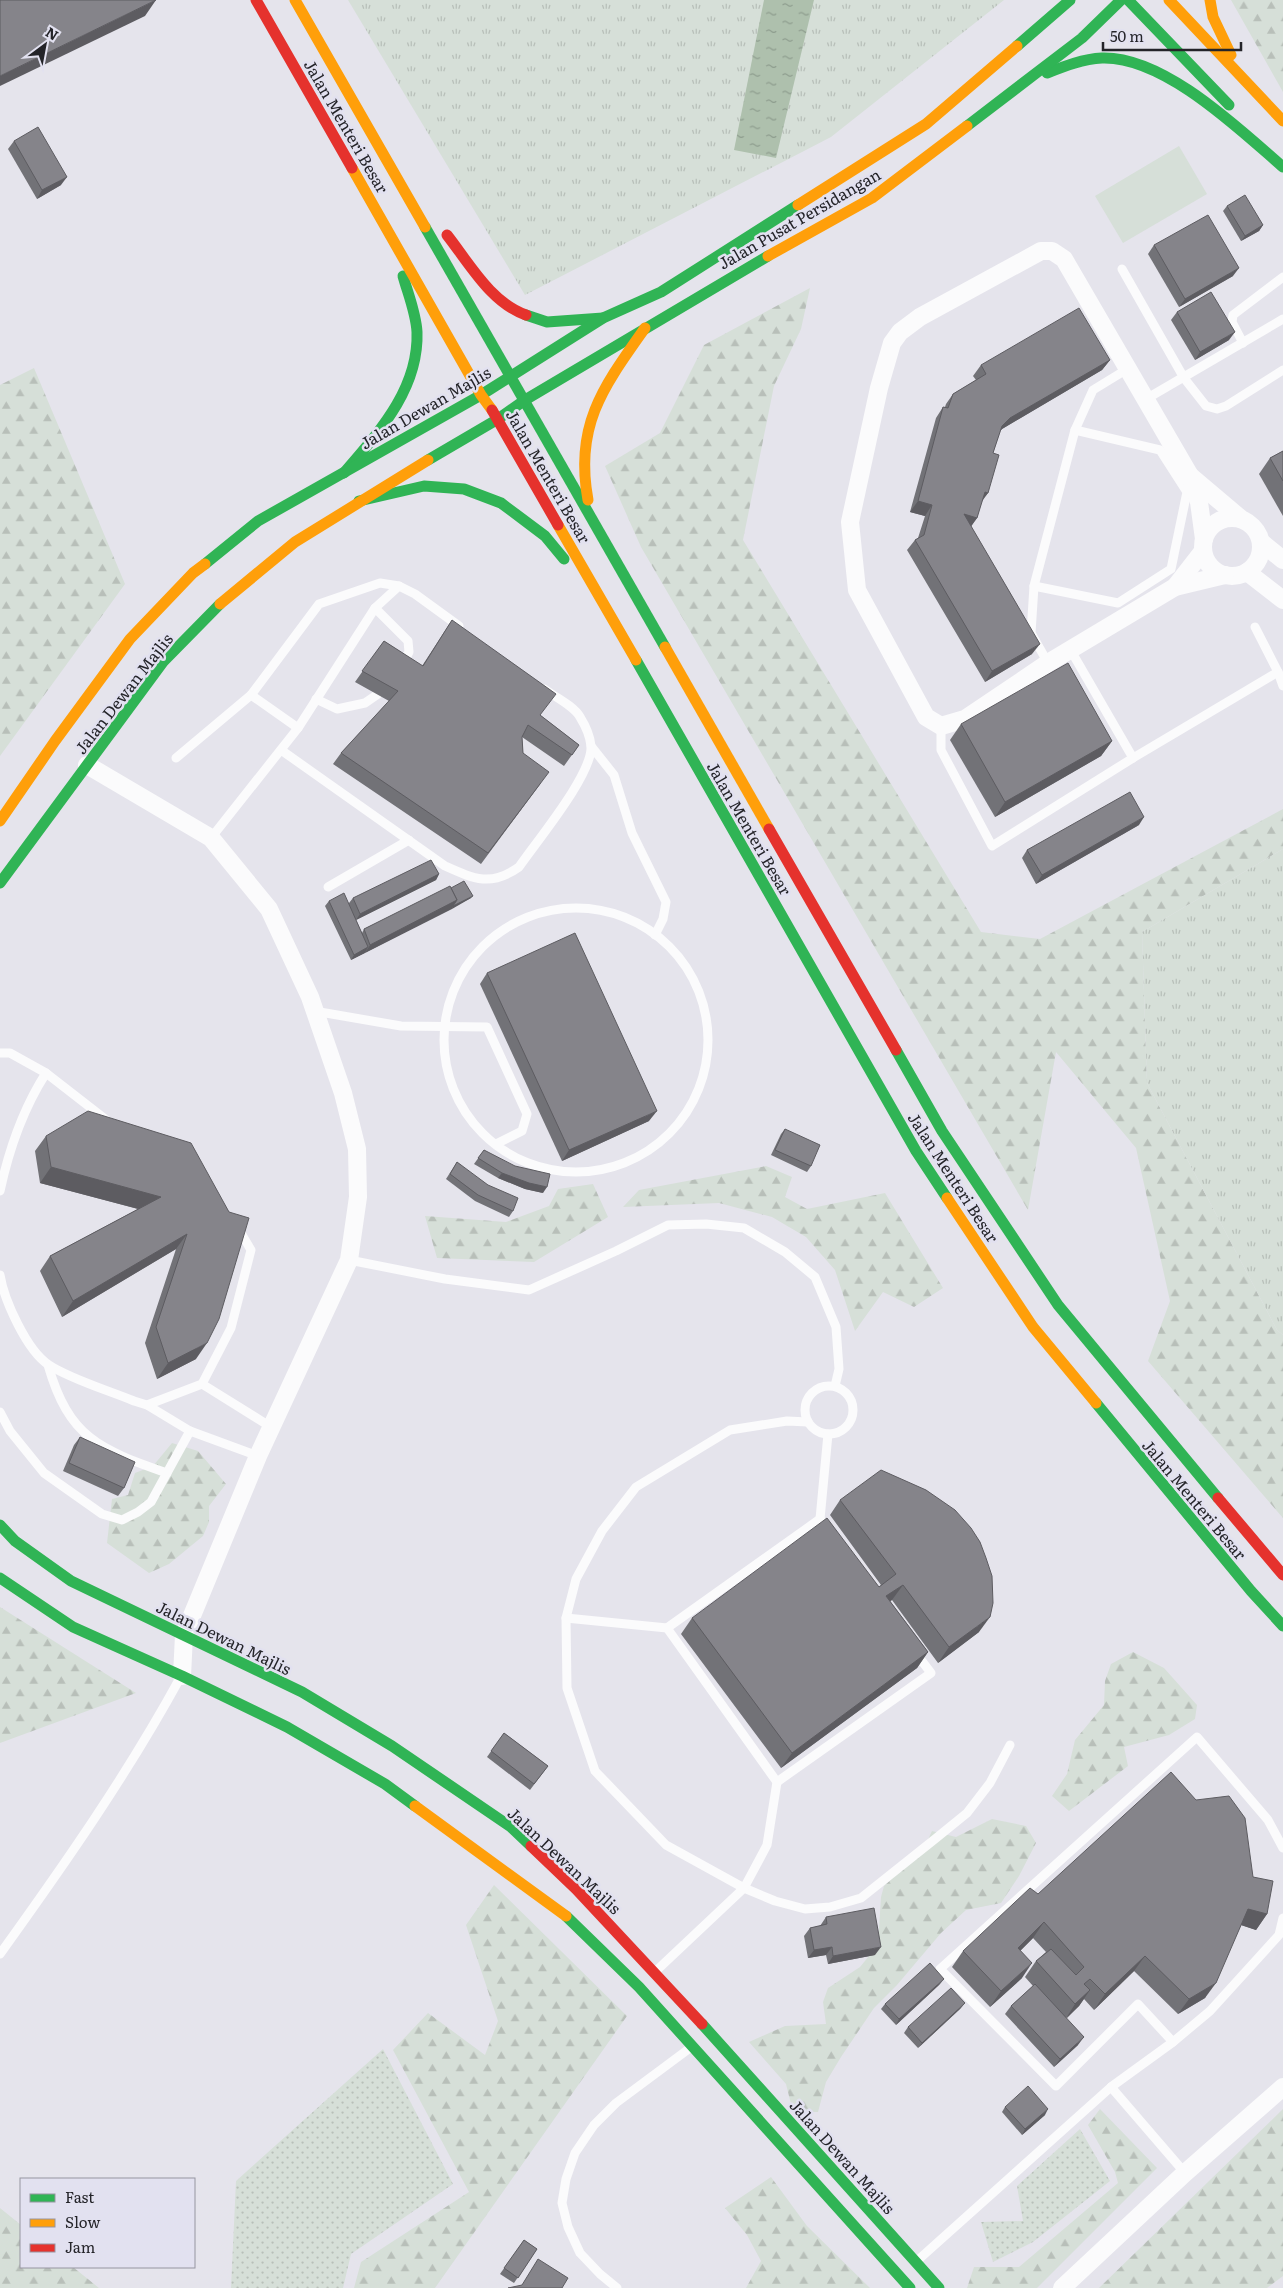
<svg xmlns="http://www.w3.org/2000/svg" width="1283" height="2288" font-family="Literata,serif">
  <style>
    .grass { fill: url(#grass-dots) }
    .forest { fill: url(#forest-firs) }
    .park { fill: url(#park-tufts) }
    .pitch { fill: #d6dfd8 }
    .water { fill: url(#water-ripples) }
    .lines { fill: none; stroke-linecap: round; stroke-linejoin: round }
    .lane { stroke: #fbfbfc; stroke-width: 9 }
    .street { stroke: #fbfbfc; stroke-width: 18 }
    .fast { stroke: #30b455; stroke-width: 11 }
    .slow { stroke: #ff9f0a; stroke-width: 11 }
    .jam { stroke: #e5322d; stroke-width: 11 }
    .wall { fill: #727277 }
    .shaded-wall { fill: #5d5c61 }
    .building { fill: #85848a; stroke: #5d5c61 }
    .labels { text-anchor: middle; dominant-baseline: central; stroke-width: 5; stroke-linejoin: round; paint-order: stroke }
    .street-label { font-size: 16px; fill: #242429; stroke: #e2e1f0 }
  </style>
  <defs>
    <pattern id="grass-dots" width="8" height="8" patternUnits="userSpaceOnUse" patternTransform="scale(1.25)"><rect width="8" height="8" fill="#d6dfd8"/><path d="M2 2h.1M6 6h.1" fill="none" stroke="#b8bfb9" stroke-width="1.8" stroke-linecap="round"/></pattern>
    <pattern id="forest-firs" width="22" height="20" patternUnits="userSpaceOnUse" patternTransform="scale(1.25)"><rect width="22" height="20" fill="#d6dfd8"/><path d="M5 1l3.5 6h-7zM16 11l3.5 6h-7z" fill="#b8bfb9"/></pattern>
    <pattern id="park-tufts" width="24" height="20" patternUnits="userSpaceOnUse" patternTransform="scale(1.25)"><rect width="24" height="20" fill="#d6dfd8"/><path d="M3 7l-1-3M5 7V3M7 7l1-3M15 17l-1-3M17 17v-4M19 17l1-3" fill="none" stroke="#b8bfb9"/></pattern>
    <pattern id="water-ripples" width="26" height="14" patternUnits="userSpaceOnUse" patternTransform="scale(1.25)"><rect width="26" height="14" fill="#aec0ad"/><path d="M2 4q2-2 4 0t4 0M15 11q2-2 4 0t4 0" fill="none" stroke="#8d9c8d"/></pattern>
  </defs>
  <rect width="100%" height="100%" fill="#e5e4ec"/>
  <!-- grass -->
  <g class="grass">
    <polygon points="383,2049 453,2184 351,2254 343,2288 231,2288 236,2181"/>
    <polygon points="1080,2129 1110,2181 1033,2242 993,2262 981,2222 1023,2221 1017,2186"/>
  </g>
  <!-- forest -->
  <g class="forest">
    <polygon points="1231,0 1283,0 1283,92"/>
    <polygon points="810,288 801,329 774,386 743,540 981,932 1040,939 1283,809 1283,849 1142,932 1147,1083 1277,1330 1283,1335 1283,1518 1148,1361 1170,1301 1136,1148 1056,1052 1028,1210 641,547 605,466 660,433 704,345"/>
    <polygon points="34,368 125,584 0,756 0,385"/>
    <polygon points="766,1166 792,1177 785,1197 807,1209 885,1193 943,1288 914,1307 883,1292 855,1331 835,1270 806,1237 772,1217 719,1203 623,1207 639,1190"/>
    <polygon points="593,1184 608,1217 534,1262 437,1258 425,1216 506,1222 549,1206 558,1189"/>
    <polygon points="172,1443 198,1451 226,1484 209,1506 209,1522 203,1536 169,1564 149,1573 107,1543 112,1499 128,1495 135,1473 153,1466"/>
    <polygon points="0,1607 136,1693 0,1743"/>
    <polygon points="1133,1652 1164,1668 1197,1705 1195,1719 1169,1735 1124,1747 1128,1766 1069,1811 1052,1796 1067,1774 1075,1740 1104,1705 1105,1681 1111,1664"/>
    <polygon points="992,1819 1026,1826 1036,1843 1019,1876 1001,1903 966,1910 941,1933 897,1985 874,2008 841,2057 826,2082 818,2112 793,2112 786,2084 749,2042 785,2026 826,2024 823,2002 828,1988 860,1967 878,1945 881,1897 884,1886 925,1846 932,1831 956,1837"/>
    <polygon points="494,1885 627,2016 435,2288 354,2288 361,2262 469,2192 393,2050 428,2013 485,2055 498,2021 466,1925"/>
    <polygon points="1100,2109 1157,2168 1037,2288 967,2288 974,2267 1019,2267 1118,2183 1115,2172 1088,2125"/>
    <polygon points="1283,2109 1283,2276 1267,2288 1099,2288"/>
    <polygon points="771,2177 807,2226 870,2288 746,2288 761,2261 747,2235 725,2208"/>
    <polygon points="0,2208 21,2225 21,2267 73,2267 99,2288 0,2288"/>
  </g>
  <!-- park -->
  <g class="park">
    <polygon points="348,0 1004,0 831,137 525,295"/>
    <polygon points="1283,849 1283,1335 1277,1330 1147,1083 1142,932"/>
  </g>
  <!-- pitch -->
  <polygon class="pitch" points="1179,146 1207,194 1123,243 1095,196"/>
  <!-- water -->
  <polygon class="water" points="764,0 814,0 776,158 734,150"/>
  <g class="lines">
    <!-- lane -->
    <g class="lane">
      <polyline points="1122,269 1184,378 1206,406 1217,409 1226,406 1283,370"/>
      <polyline points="1243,343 1232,322 1233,315 1283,277"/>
      <polyline points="1146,399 1283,319"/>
      <polyline points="1034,586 1118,603 1171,569 1187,492 1160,450 1075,430"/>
      <polyline points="375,608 408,641 409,652 402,665"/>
      <polyline points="1070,649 1133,758 1278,672 1255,627"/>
      <polyline points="1048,663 1031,633 1034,586 1075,430 1093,390 1129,368"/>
      <polyline points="1278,672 1283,686"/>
      <polyline points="316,699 337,709 365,703 378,694"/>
      <polyline points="941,726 941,750 992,846 1133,758"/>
      <polyline points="298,728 251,695 319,604 380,583 399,586"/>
      <polyline points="591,746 614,775 632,833 666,902 663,919 655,935"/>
      <path d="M281 750 445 866C474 879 491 887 519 867 536 842 593 774 591 746 590 736 585 725 580 717 574 706 555 697 544 689"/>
      <polyline points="176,758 251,695"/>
      <polyline points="211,838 298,728 375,608 399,586 415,594 459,626"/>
      <polyline points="328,887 409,840"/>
      <circle cx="576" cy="1040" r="132"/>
      <polyline points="314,1011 401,1026 487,1027 527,1114 522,1131 496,1144"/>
      <polyline points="0,1053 10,1053 46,1073"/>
      <path d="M0 1191C9 1149 23 1109 46 1073L109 1122"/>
      <polyline points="349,1260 445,1279 529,1290 616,1251 668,1225 706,1224 744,1228 785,1252 815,1277 836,1327 839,1369 835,1386"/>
      <path d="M0 1275C4 1300 27 1351 49 1365 70 1379 110 1391 134 1401L147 1405 190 1431 258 1456"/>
      <path d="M48 1365C69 1438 99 1449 167 1473"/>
      <polyline points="202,1384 271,1427"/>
      <circle cx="829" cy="1410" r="24"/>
      <polyline points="147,1405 202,1384 231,1328 251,1250 238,1228"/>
      <polyline points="0,1412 10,1431 44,1473 102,1514 122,1520 138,1512 151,1502 190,1431"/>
      <polyline points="808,1422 787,1421 730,1430 636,1487 602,1531 576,1579 566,1618 567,1688 595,1771 666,1845 744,1888 775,1901 805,1909 830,1907 861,1898 935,1839 967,1813 990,1783 1010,1745"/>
      <polyline points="820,1519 828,1434"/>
      <polyline points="829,1532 820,1519 667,1628 777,1782 931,1673 915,1652"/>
      <polyline points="566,1618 667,1628"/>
      <path d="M0 1954C64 1865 127 1775 180 1678"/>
      <polyline points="657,1970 744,1888 767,1845 777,1782"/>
      <polyline points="1173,2042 1138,2004 1056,2086 940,1969 1197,1737 1268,1820 1283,1848"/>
      <polyline points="1111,2087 1185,2173"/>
      <polyline points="918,2260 1111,2087 1173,2042 1210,2011 1279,1935 1283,1918"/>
      <polyline points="617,2288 600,2274 580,2253 568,2227 562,2203 566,2179 575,2153 594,2125 616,2103 690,2048"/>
    </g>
    <!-- street -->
    <g class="street">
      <polyline points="1189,475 1240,518"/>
      <circle cx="1232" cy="547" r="29"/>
      <polyline points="1204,539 1199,502 1189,474 1064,259 1052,251 1041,251 920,317 900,332 892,343 879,388 850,522 857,590 926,717 941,726 965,719 1048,663 1175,587 1225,575"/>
      <polyline points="1261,542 1283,560"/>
      <polyline points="1247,572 1283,600"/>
      <polyline points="1175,587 1203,551"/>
      <polyline points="87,765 211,838 269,909 310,997 343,1093 357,1149 358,1197 349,1260 258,1456 184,1635 182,1676"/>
      <polyline points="1062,2288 1185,2173 1283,2087"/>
    </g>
    <!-- fast -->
    <g class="fast">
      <polyline points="1128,0 1229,105"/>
      <polyline points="1017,46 1070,0"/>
      <path d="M1047 73C1065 66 1083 59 1102 58 1164 56 1239 129 1283 167"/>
      <polyline points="967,126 1082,38 1121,0"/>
      <polyline points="425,227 665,647"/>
      <polyline points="526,315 547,322 603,318"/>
      <polyline points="428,460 498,419 525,400 768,256"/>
      <path d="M344 473C379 432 419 389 417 332 416 313 408 294 403 276"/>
      <polyline points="359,501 424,486 464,489 501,503 545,536 564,559"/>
      <polyline points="205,564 258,521 481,395 603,318 661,292 798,205"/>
      <polyline points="636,660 916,1151 947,1198"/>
      <polyline points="0,883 163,662 220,604"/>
      <polyline points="896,1050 942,1131 1058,1305 1218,1498"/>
      <polyline points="1096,1403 1251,1591 1283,1626"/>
      <polyline points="0,1525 15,1541 71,1581 302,1692 392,1746 511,1827 531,1846"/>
      <polyline points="0,1578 73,1627 182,1676 287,1727 385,1784 415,1806"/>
      <polyline points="566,1916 639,1987 910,2288"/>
      <polyline points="702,2024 939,2288"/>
    </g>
    <!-- slow -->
    <g class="slow">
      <polyline points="295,0 425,227"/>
      <polyline points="1169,0 1283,121"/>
      <polyline points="1210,0 1213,17 1231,55"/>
      <polyline points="352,168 481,395 492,410"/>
      <polyline points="798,205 926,124 1017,46"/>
      <polyline points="768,256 872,198 967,126"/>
      <path d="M588 500C574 425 604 386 645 328"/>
      <polyline points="558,525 636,660"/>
      <polyline points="220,604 295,542 428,460"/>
      <polyline points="665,647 769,829"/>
      <polyline points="0,821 55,741 130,639 193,573 205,564"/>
      <polyline points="947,1198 1033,1327 1096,1403"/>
      <polyline points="415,1806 566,1916"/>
    </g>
    <!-- jam -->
    <g class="jam">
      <polyline points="256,0 352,168"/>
      <path d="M447 235C469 263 491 303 526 315"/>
      <polyline points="492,410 558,525"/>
      <polyline points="769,829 896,1050"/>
      <polyline points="1218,1498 1283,1575"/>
      <polyline points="531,1846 576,1889 702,2024"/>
    </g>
  </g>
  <!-- wall -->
  <g class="wall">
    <polygon points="14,141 61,185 37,199 8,149"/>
    <polygon points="1227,206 1263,225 1259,231 1241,241 1223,211"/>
    <polygon points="1154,245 1233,276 1179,307 1148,254"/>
    <polygon points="1177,312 1229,340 1195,360 1171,320"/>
    <polygon points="1110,360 1102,370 1002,429 1000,431 993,453 988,493 982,500 977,518 971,526 1032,654 985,682 907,550 915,540 918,538 925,516 910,512 936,418 943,407 945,407 946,404 953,394 976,380 973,376 981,365"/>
    <polygon points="1283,451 1283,516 1259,474 1270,458"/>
    <polygon points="452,620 540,715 579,745 564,766 522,737 523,753 541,783 481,864 333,764 341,753 389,701 355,682 384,641 422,666"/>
    <polygon points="961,724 1112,741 1101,756 995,817 950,740"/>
    <polygon points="1139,825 1036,884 1022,858 1027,850"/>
    <polygon points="439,874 436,880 356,920 362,933 364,929 451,888 471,898 351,960 325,906 329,901 349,903 353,898"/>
    <polygon points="487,973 649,1121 562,1161 480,984"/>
    <polygon points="785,1129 811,1166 807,1172 771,1155 781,1134"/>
    <polygon points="46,1136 191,1143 196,1359 157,1379 145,1343 176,1249 62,1317 40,1271 50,1256 138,1209 40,1183 35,1151"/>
    <polygon points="484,1150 543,1193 525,1189 498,1178 474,1164"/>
    <polygon points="457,1162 513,1211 509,1217 475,1201 446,1179"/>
    <polygon points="80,1437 124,1488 118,1496 63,1471 74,1445"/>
    <polygon points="840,1500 979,1632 938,1663 892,1600 890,1601 928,1652 917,1668 781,1768 681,1634 692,1618 879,1587 881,1585 830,1515"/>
    <polygon points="504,1733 548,1766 530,1790 487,1757"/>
    <polygon points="1253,1877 1267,1914 1256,1930 1241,1925 1205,1998 1178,2014 1134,1971 1094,2010 1084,1999 1079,2006 1066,2018 1078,2045 1054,2067 1005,2014 1011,2006 1033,1986 1025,1977 1036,1961 1046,1952 1033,1938 1020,1951 1022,1978 990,2007 952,1967 963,1951 1038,1894"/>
    <polygon points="826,1917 875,1955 828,1964 826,1955 808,1958 804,1936 810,1928 820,1926"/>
    <polygon points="940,1984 896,2025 881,2009 885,2004"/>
    <polygon points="961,2008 918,2048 904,2033 908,2027"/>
    <polygon points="1005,2107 1045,2115 1022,2135 1002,2112"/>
    <polygon points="524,2240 537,2249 514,2283 500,2274"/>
  </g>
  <!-- shaded-wall -->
  <g class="shaded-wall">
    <polygon points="156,0 145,16 0,86 0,76"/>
    <polygon points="67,177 61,185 37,199 42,190"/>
    <polygon points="1263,225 1259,231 1241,241 1245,236"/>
    <polygon points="1239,268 1233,276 1179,307 1185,299"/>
    <polygon points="1235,332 1229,340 1195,360 1200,352"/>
    <polygon points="1110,360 1102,370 1002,429 994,437 1002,426 1010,418"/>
    <polygon points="985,492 988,493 980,504"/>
    <polygon points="918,501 932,505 925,516 910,512"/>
    <polygon points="964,514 977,518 970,528"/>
    <polygon points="1040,644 1032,654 985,682 992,671"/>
    <polygon points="1112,741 1101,756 995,817 1005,802"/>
    <polygon points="1144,817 1139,825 1036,884 1042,875"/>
    <polygon points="439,874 436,880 356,920 360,914"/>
    <polygon points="473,896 471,898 452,909 453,906"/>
    <polygon points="457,900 452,909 365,953 370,945"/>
    <polygon points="368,947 365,953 351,960 354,955"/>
    <polygon points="657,1111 649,1121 562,1161 569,1150"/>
    <polygon points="51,1167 161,1197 150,1212 40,1183"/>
    <polygon points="502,1173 547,1187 543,1193 525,1189 498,1178"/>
    <polygon points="187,1234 176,1249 62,1317 73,1301"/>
    <polygon points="207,1343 196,1359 157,1379 168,1363"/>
    <polygon points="903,1585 892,1600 875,1612 886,1596"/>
    <polygon points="990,1617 979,1632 938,1663 949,1647"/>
    <polygon points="928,1652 917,1668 781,1768 792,1753"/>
    <polygon points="1248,1909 1267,1914 1256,1930 1238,1924"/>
    <polygon points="1044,1922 1033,1938 1007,1964 1018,1948"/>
    <polygon points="832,1947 826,1955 808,1958 814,1950"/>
    <polygon points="881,1947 875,1955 828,1964 833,1956"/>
    <polygon points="1145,1956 1134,1971 1094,2010 1105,1994"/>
    <polygon points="1032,1963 1022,1978 990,2007 1001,1991"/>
    <polygon points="944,1979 940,1984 896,2025 899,2019"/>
    <polygon points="1216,1983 1205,1998 1178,2014 1189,1999"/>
    <polygon points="1090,1990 1079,2006 1065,2020 1075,2004"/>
    <polygon points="965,2003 961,2008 918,2048 922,2043"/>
    <polygon points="1084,2037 1078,2045 1054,2067 1060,2059"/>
    <polygon points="1048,2109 1045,2115 1022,2135 1025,2129"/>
  </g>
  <!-- building -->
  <g class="building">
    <polygon points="0,0 156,0 0,76"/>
    <polygon points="38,127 67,177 42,190 14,141"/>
    <polygon points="1245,195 1263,225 1245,236 1227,206"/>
    <polygon points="1208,215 1239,268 1185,299 1154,245"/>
    <polygon points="1211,292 1235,332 1200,352 1177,312"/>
    <polygon points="1079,308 1110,360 1010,418 1002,426 993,453 999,455 988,493 985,492 977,518 964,514 1040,644 992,671 915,540 924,535 932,505 918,501 943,407 948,408 953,394 986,374 981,365"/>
    <polygon points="1283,451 1283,481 1270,458"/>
    <polygon points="452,620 556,694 540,715 579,745 572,755 528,725 522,737 523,753 549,772 488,853 341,753 398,691 362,671 384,641 423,666"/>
    <polygon points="1068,663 1112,741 1005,802 961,724"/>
    <polygon points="1130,792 1144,817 1042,875 1027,850"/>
    <polygon points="431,860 439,874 360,914 353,898"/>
    <polygon points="464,881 473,896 453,906 457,900 451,888"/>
    <polygon points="450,886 457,900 370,945 364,929"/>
    <polygon points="344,893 368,947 354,955 329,901"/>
    <polygon points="575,933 657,1111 569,1150 487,973"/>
    <polygon points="88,1111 191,1143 229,1212 249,1218 219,1319 207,1343 168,1363 156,1327 187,1234 73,1301 50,1256 161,1197 51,1167 46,1136"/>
    <polygon points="785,1129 820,1145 811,1166 775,1150"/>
    <polygon points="484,1150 515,1166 550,1174 547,1187 529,1183 502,1173 478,1158"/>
    <polygon points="457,1162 488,1185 518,1198 513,1211 478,1195 450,1174"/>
    <polygon points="80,1437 135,1462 124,1488 69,1463"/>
    <polygon points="881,1470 926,1490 955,1510 971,1528 980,1542 986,1558 992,1576 993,1603 990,1617 949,1647 903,1585 886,1596 928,1652 792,1753 692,1618 827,1518 879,1587 896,1574 840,1500"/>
    <polygon points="504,1733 548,1766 534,1784 491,1751"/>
    <polygon points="1171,1772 1196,1800 1229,1796 1245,1818 1253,1877 1273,1881 1267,1914 1248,1909 1216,1983 1189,1999 1145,1956 1105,1994 1090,1979 1084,1984 1090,1990 1075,2004 1036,1961 1051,1949 1076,1975 1084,1967 1044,1922 1018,1948 1032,1963 1001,1991 963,1951 1030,1888 1038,1894"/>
    <polygon points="874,1908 881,1947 833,1956 832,1947 814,1950 810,1928 827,1924 826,1917"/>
    <polygon points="930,1963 944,1979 899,2019 885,2004"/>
    <polygon points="1035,1984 1084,2037 1060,2059 1011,2006"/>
    <polygon points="951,1988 965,2003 922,2043 908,2027"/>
    <polygon points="1028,2086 1048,2109 1025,2129 1005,2107"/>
    <polygon points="524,2240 537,2249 518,2278 504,2268"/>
    <polygon points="538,2259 568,2278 562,2288 508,2288 522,2285"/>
  </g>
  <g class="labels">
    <!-- street labels -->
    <g class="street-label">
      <text transform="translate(347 126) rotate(60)">Jalan Menteri Besar</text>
      <text transform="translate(799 218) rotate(-30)">Jalan Pusat Persidangan</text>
      <text transform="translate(425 407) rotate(-30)">Jalan Dewan Majlis</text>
      <text transform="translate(549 476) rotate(60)">Jalan Menteri Besar</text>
      <text transform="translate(123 693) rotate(-52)">Jalan Dewan Majlis</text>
      <text transform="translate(750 828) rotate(60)">Jalan Menteri Besar</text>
      <text transform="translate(954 1177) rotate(57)">Jalan Menteri Besar</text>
      <text transform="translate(1195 1499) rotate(50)">Jalan Menteri Besar</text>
      <text transform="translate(224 1637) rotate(26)">Jalan Dewan Majlis</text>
      <text transform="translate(565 1860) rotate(43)">Jalan Dewan Majlis</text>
      <text transform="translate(843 2156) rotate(48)">Jalan Dewan Majlis</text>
    </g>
  </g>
  <!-- legend -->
  <rect x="20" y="2178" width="175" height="90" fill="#e2e1f0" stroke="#9695a0"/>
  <rect x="30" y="2194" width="25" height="8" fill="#30b455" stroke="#9695a0"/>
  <text x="65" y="2203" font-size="15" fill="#242429">Fast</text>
  <rect x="30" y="2219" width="25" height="8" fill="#ff9f0a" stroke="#9695a0"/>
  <text x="65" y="2228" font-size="15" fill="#242429">Slow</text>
  <rect x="30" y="2244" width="25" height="8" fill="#e5322d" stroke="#9695a0"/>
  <text x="65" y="2253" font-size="15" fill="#242429">Jam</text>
  <!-- north arrow -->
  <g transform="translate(45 45) rotate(32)" stroke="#e2e1f0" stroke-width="4" paint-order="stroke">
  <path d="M0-4L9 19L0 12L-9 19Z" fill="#242429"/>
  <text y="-8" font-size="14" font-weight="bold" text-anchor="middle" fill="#242429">N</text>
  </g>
  <!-- scale -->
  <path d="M1103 42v8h138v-8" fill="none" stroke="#242429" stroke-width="2.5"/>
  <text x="1110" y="42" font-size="15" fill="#242429" stroke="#e2e1f0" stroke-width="4" paint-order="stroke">50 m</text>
</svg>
